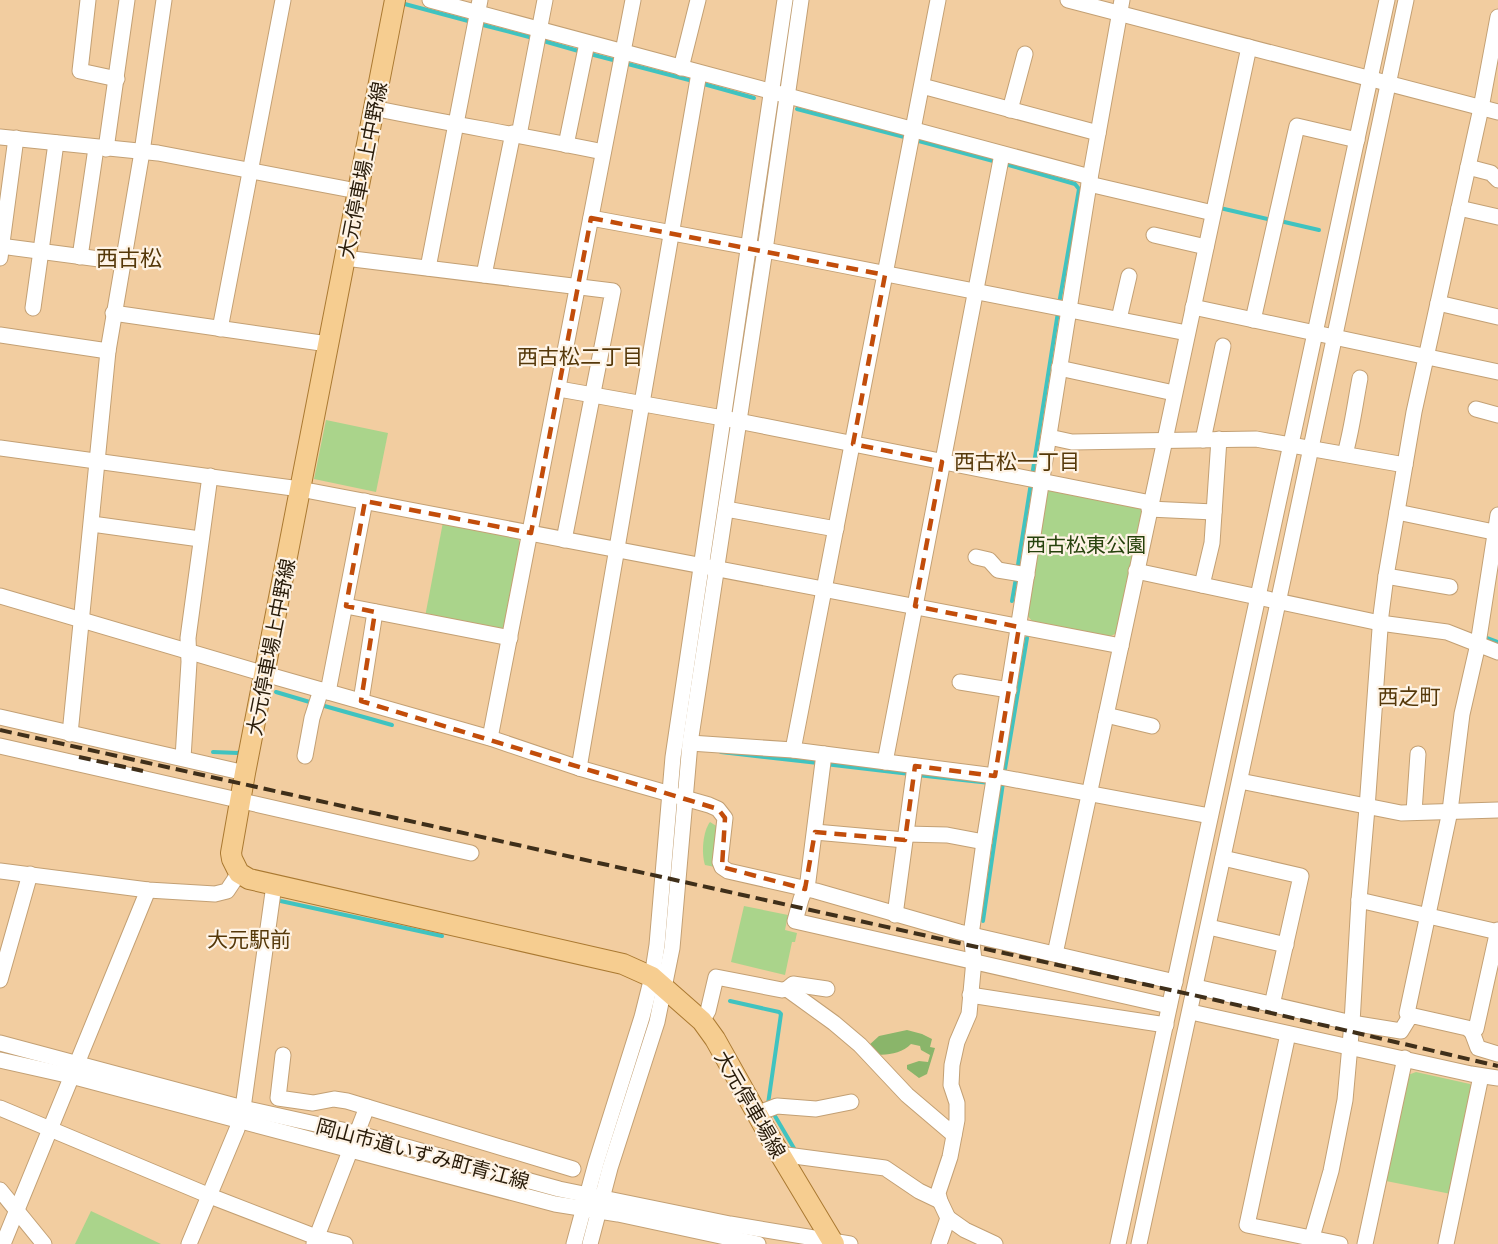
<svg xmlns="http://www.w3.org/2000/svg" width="1498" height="1244" font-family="Barlow,'Noto Sans JP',sans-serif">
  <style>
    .green { fill: #aad48b }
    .forest { fill: #8ab56a }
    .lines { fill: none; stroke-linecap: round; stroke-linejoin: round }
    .stream { stroke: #40c3c0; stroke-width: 4 }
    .minor-casing { stroke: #c3a074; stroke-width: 17 }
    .major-casing { stroke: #aa7931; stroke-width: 22 }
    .minor { stroke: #fff; stroke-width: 15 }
    .major { stroke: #f6cd90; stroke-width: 20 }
    .rail { stroke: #3f2f1a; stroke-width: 4; stroke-dasharray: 12 6; stroke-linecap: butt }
    .marked { fill: none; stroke: #c24d0b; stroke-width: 4.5; stroke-dasharray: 12 8; stroke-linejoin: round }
    .labels { text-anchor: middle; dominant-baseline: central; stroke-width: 4.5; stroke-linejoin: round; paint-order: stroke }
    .street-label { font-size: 20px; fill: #281b09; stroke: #fef3e5 }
    .park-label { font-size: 20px; fill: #26420c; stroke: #fef3e5 }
    .neighbourhood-label { font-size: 21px; fill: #553809; stroke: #fef3e5 }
    .quarter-label { font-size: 22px; fill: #553809; stroke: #fef3e5 }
  </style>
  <rect width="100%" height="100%" fill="#f2cda0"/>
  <!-- green -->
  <g class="green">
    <polygon points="326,420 388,433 376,492 314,479"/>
    <polygon points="1052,487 1140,505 1143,511 1117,633 1109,637 1032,621 1027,615 1045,492"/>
    <polygon points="443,522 517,536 520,543 504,633 425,617"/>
    <path d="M710 822 718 827 715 867 705 865C701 853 703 831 710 822Z"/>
    <polygon points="744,906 788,915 785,930 797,933 795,942 792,942 785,975 731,962"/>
    <polygon points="1416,1072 1470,1084 1474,1089 1451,1194 1386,1181 1408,1075"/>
    <polygon points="91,1211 161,1244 75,1244"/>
  </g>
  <!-- forest -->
  <path class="forest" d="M907 1030 922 1034 932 1039 930 1047 935 1048 927 1074 919 1078 907 1069V1065L919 1061 928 1062 930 1055 921 1050 920 1046 911 1044C901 1054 886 1056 872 1054L867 1047 879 1036Z"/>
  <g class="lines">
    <!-- stream -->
    <g class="stream">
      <polyline points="401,3 472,22"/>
      <polyline points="479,24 533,38"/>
      <polyline points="540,40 582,52"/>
      <polyline points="590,54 617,61"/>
      <polyline points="624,63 693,81"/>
      <polyline points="700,83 754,98"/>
      <polyline points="797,109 908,138"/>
      <polyline points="915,140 997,162"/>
      <polyline points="1005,164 1075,184 1079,189 1059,304"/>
      <polyline points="1220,208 1272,220"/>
      <polyline points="1280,221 1319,230"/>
      <polyline points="1032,476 1058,312"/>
      <polyline points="1017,571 1031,483"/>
      <polyline points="1012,601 1016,578"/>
      <polyline points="1484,637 1498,642"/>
      <polyline points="276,692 313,703"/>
      <polyline points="321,705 392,725"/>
      <polyline points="213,752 238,753 241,751"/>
      <polyline points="721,752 818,763"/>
      <polyline points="825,764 910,774"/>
      <polyline points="917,775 990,783"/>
      <polyline points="1004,775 1027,638"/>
      <polyline points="276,900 442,936"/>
      <polyline points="983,921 1003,783"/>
      <polyline points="730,1001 779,1012 781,1014 768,1104"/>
      <polyline points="772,1111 795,1150"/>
    </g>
    <!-- minor casing -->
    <g class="minor-casing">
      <g id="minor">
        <polyline points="88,0 80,71 117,79"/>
        <polyline points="430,0 1090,177"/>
        <polyline points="1068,0 1498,112"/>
        <polyline points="681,68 698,0"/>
        <polyline points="922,86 1098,133"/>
        <path d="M373 108C450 124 526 136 603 152"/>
        <polyline points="1010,110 1025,54"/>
        <polyline points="519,135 545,0"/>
        <polyline points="0,137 158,153 357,191"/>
        <polyline points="566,145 587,43"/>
        <polyline points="106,149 127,0"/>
        <polyline points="1468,167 1491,173 1498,180"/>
        <polyline points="1089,184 1213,213"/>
        <polyline points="1459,208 1498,217"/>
        <polyline points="591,218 765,250 1187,333"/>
        <polyline points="1154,235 1206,247"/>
        <polyline points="0,246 122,262"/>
        <polyline points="80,257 96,148"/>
        <polyline points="0,258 16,138"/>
        <polyline points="345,258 613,291 564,540"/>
        <polyline points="428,268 480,0"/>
        <polyline points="484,275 513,133"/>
        <polyline points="1438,303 1498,317"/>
        <polyline points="1193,307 1498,372"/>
        <polyline points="33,308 56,143"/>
        <polyline points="113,313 328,344"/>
        <polyline points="1119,319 1129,276"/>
        <polyline points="1253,320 1297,126 1357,140"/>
        <polyline points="220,329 283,0"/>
        <polyline points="0,335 108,351"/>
        <polyline points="1059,368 1174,393"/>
        <polyline points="559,389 723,418 1151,503"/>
        <polyline points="1476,409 1498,415"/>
        <polyline points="1049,437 1072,442 1256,439 1405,465"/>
        <polyline points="1203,440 1223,346"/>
        <polyline points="0,448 300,489 1121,646"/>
        <path d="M1345 454C1352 429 1355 404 1360 378"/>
        <polyline points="726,509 836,529"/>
        <polyline points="1149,509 1214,512"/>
        <polyline points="1397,512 1498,533"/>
        <polyline points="92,524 200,539"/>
        <polyline points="976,557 989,560 998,570 1027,575"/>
        <polyline points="1136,571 1380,623 1447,632 1498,652"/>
        <polyline points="1386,576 1450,587"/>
        <polyline points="1202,585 1212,543 1219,439"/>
        <polyline points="0,596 265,674 490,738 579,768 709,805 718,809 725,818 720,862 722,867 728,871 816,891 959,932 1175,982"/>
        <polyline points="346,606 510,638"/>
        <polyline points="960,682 1009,690"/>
        <polyline points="328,692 365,501"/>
        <polyline points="361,701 375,612"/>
        <polyline points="1106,715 1152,726"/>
        <polyline points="0,717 245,773"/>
        <polyline points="70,734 108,351 142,152 164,0"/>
        <polyline points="490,738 633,0"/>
        <polyline points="690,743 793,750 995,776 1210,816"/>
        <polyline points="0,746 471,853"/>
        <polyline points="793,750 938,0"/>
        <polyline points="824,754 808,881 801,899 795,921 1169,1006"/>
        <polyline points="305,756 312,718 321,690"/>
        <polyline points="183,758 189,662 188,638 210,476"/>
        <polyline points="885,762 1002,154"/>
        <polyline points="579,768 699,73"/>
        <polyline points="1240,781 1401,813 1498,810"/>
        <polyline points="1414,812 1418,754"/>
        <polyline points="815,832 905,840"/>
        <polyline points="906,834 947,835 984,842"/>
        <polyline points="1223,858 1301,876 1272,1005"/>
        <polyline points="0,871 148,890 215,894 227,891 239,873"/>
        <polyline points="1359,900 1498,932"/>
        <polyline points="895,915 915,766"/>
        <polyline points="1209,927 1286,945"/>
        <polyline points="1498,930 1476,1029 1472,1032 1478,1048 1498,1054"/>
        <polyline points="1055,954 1249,47"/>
        <polyline points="0,980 30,874"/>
        <polyline points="1196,987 1352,1023 1401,1031 1409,1018 1414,1016 1467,1028 1472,1032"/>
        <polyline points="787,989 793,984 827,989"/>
        <polyline points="970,995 1166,1025"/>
        <polyline points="1191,1012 1471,1074 1498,1078"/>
        <polyline points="1409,1018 1407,1013 1450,811 1462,714 1478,644 1498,515"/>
        <polyline points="702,1021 708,1011 716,977 782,990 787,989 834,1023 860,1045 907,1095 954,1135"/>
        <polyline points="1288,1034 1247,1225 1340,1244"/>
        <polyline points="0,1043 243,1108 356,1133 559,1189 730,1224 850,1244"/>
        <polyline points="283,1055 278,1098 313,1103 334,1099 347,1101 573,1169"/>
        <polyline points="0,1060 71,1076 555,1204 618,1214 758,1244"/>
        <polyline points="0,1108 210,1196 316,1237 345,1244"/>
        <polyline points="756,1114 777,1106 816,1109 851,1102"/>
        <polyline points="779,1154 885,1168 919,1191 940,1201"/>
        <polyline points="0,1190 44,1244"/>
        <polyline points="948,1218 965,1230 995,1244"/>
        <polyline points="3,1244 148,890"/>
        <polyline points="189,1244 237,1129 243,1108 274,885"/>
        <polyline points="314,1244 367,1107"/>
        <polyline points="574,1244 596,1163 642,1017 652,977 657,945 673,757 785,0"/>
        <polyline points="590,1244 610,1168 657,1022 672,948 690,743 766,243 801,0"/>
        <polyline points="939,1244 948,1218 940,1201 938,1193 950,1157 957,1120 957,1103 951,1085 952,1065 957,1042 969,1014 974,960 971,935 984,842 1089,184 1122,0"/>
        <polyline points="1118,1244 1387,0"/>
        <polyline points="1139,1244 1284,575 1406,0"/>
        <polyline points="1310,1244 1331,1171 1345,1100 1352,1023 1359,900 1367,808 1381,615 1386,576 1414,412 1481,108 1498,17"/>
        <polyline points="1365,1244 1405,1058"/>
        <polyline points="1446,1244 1481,1076"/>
      </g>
    </g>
    <!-- major casing -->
    <g class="major-casing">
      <polyline id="major" points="395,0 245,773 231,853 232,859 239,873 249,879 623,964 652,977 702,1021 715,1039 771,1139 834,1244"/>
    </g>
    <!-- minor -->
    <use href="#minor" class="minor"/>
    <!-- major -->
    <use href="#major" class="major"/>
    <!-- rail -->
    <g class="rail">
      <polyline points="0,730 1220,1001 1498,1066"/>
      <polyline points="79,757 143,771"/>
    </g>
  </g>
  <!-- marked area -->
  <path class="marked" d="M591 218 885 275 853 444 942 462 915 606 1019 627 995 776 915 766 905 840 815 832 805 889 722 867 725 818 718 809 361 701 375 612 346 606 365 501 531 533Z"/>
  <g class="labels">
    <!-- street labels -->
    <g class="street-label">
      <text transform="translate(362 170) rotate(-79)">大元停車場上中野線</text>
      <text transform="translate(270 647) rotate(-79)">大元停車場上中野線</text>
      <text transform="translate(751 1104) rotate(60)">大元停車場線</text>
      <text transform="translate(423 1153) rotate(15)">岡山市道いずみ町青江線</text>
    </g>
    <!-- park labels -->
    <g class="park-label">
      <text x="1086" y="544">西古松東公園</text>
    </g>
    <!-- neighbourhood labels -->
    <g class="neighbourhood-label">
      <text x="580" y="355">西古松二丁目</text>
      <text x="1017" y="460">西古松一丁目</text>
      <text x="1409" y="695">西之町</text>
      <text x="249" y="938">大元駅前</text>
    </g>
    <!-- quarter labels -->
    <g class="quarter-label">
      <text x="129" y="257">西古松</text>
    </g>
  </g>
</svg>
